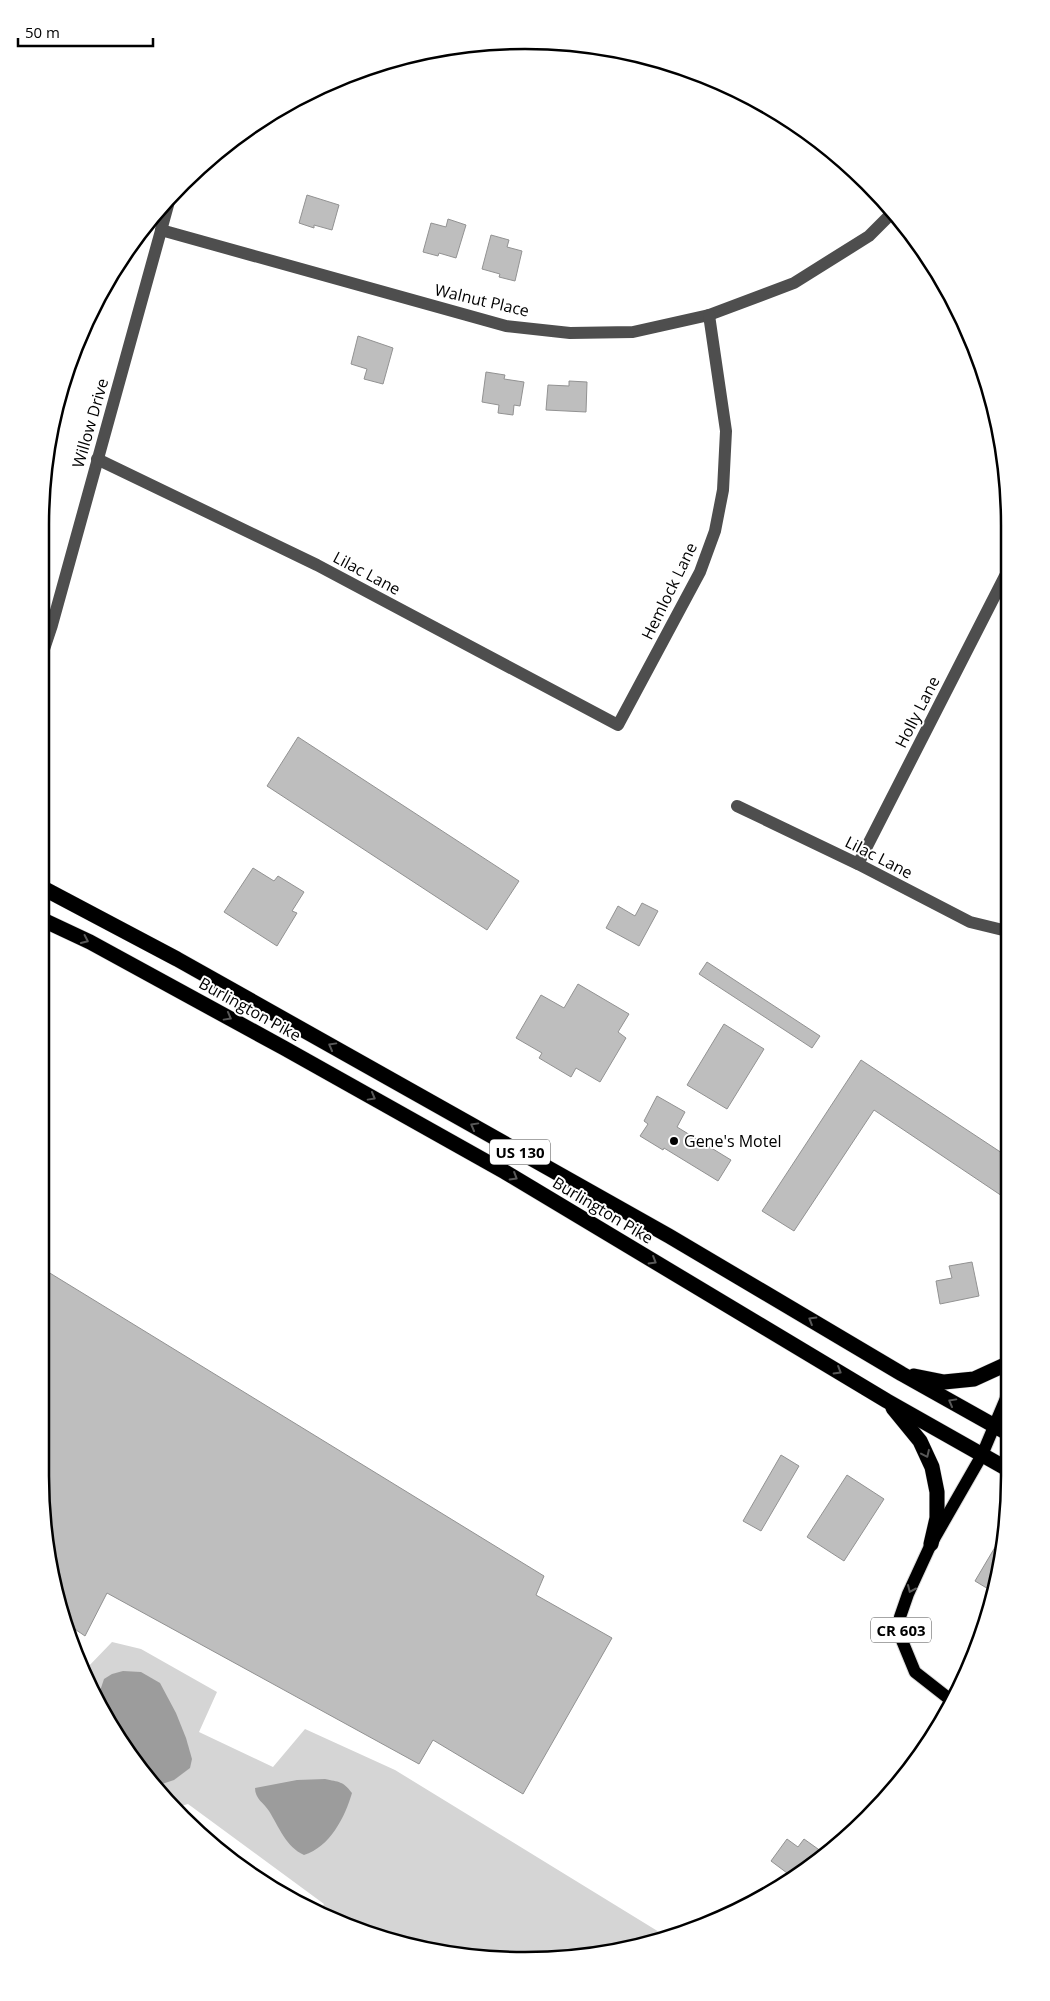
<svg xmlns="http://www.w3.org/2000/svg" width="1050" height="2001" font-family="'Open Sans',sans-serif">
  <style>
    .green { fill: #d5d5d5 }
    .water { fill: #9c9c9c }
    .building { fill: #bebebe; stroke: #929292 }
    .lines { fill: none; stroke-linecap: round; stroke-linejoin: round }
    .major-casing { stroke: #dbdbdb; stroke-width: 14 }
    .highway-casing { stroke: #dbdbdb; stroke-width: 16 }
    .minor { stroke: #4e4e4e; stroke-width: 12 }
    .major { stroke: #000; stroke-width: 12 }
    .highway { stroke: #000; stroke-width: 15 }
    .oneway { stroke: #595959 }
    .poi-dot { fill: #000; stroke: #fff; stroke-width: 2 }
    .labels { text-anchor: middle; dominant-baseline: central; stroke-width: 4; stroke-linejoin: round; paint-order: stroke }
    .shield { fill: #fff; stroke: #4c4c4c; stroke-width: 1 }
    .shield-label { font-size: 15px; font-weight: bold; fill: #000 }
    .street-label { font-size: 16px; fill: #000; stroke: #fff }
    .poi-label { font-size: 16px; fill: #000; stroke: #fff; text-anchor: start }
    .rim { fill: none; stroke: #000; stroke-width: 2.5 }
  </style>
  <rect width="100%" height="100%" fill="#fff"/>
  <!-- green -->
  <polygon class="green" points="112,1642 141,1649 217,1692 199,1732 273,1767 305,1729 395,1770 664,1935 557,1960 400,1945 321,1909 324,1904 188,1804 178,1807 140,1771 86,1669"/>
  <!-- water -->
  <g class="water">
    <polygon points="123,1671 141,1672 160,1683 176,1713 186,1738 192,1759 190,1768 174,1780 156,1786 140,1771 99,1694 104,1679 112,1674"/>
    <path d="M325 1779C339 1782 343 1781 352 1793 345 1817 330 1847 304 1855 286 1847 279 1827 269 1811 264 1803 255 1799 255 1788L297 1780Z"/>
  </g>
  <!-- building -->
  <g class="building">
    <polygon points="307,195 339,205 332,230 314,225 314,228 299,223"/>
    <polygon points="448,219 466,225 456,258 439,253 438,256 423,252 431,223 446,227"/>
    <polygon points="491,235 509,240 507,247 522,251 515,281 499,277 500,274 482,269"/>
    <polygon points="358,336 393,348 383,384 364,379 367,369 351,364"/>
    <polygon points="486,372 505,375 504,379 524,382 520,406 514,405 513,415 498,413 499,405 482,402"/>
    <polygon points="569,381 587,382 586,412 546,410 548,385 569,386"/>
    <polygon points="298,737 519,881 487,930 267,786"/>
    <polygon points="253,868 274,881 278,876 304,892 292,911 297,913 277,946 224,912"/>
    <polygon points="642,903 658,911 639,946 606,928 618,906 635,916"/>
    <polygon points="707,962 820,1036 812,1048 699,974"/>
    <polygon points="578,984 629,1014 618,1032 626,1038 600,1082 576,1068 571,1077 539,1058 542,1053 516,1038 541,995 564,1008"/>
    <polygon points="724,1024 764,1049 727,1109 687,1085"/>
    <polygon points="861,1060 1008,1157 1008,1200 874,1110 794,1231 762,1211"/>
    <polygon points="657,1096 685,1112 677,1127 731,1160 718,1181 664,1148 663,1150 640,1136 648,1124 644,1121"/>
    <polygon points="972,1262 979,1296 940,1304 936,1281 952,1278 949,1266"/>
    <polygon points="40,1267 544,1576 536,1595 612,1638 523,1794 433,1740 419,1764 107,1593 85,1636 63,1621 49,1570 40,1476"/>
    <polygon points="781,1455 799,1466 761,1531 743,1521"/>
    <polygon points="847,1475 884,1499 844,1561 807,1537"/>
    <polygon points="1004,1532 1005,1532 995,1593 975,1581"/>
    <polygon points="787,1839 798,1847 804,1839 825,1854 795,1879 771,1861"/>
  </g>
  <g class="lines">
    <!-- major casing -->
    <g class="major-casing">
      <polyline id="major" points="952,1701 915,1672 901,1638 900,1617 908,1594 931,1544 982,1455 1009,1391"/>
    </g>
    <!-- highway casing -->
    <g class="highway-casing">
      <g id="highway">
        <polyline points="41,887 177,959 669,1236 902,1374 1009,1434"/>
        <polyline points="41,919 90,942 284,1048 505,1172 887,1401 1009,1470"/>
        <polyline points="914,1376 944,1382 974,1379 1009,1363"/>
        <polyline points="893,1408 920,1441 932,1467 937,1492 937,1518 931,1544"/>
      </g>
    </g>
    <!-- minor -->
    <g class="minor">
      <polyline points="161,230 506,326 570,333 633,332 709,315 794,283 869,236 893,212"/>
      <polyline points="97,459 317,565 618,725 700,572 715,531 723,490 726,431 709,315"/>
      <polyline points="41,658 52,625 170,198"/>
      <polyline points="737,806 858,864 970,922 1007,931"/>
      <polyline points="858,864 1006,574"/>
    </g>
    <!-- major -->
    <use href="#major" class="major"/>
    <!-- highway -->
    <use href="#highway" class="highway"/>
  </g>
  <!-- one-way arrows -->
  <defs><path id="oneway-chevron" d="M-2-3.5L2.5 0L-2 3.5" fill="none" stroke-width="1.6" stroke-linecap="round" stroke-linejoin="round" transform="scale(1.25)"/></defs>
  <g class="oneway">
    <use href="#oneway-chevron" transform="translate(85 940) rotate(25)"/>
    <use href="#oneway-chevron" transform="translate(228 1017) rotate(29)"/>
    <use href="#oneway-chevron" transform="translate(332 1046) rotate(-151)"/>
    <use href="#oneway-chevron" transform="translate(372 1097) rotate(29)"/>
    <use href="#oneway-chevron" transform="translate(474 1126) rotate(-151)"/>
    <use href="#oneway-chevron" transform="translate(514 1177) rotate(31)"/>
    <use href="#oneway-chevron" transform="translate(653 1261) rotate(31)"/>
    <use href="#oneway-chevron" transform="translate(812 1320) rotate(-149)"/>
    <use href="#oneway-chevron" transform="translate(838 1371) rotate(31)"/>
    <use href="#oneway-chevron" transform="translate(952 1402) rotate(-151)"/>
    <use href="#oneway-chevron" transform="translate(926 1454) rotate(65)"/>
    <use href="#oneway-chevron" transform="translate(911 1589) rotate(114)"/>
  </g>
  <!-- markers -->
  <circle class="poi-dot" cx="674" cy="1141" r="5"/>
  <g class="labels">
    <!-- shield labels -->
    <g class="shield">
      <rect x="490" y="1139.5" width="60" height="25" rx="4"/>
      <rect x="871" y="1617.5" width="60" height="25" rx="4"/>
    </g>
    <g class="shield-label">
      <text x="520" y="1152">US 130</text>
      <text x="901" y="1630">CR 603</text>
    </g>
    <!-- street labels -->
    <g class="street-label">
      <text transform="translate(482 300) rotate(13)">Walnut Place</text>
      <text transform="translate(90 423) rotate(-74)">Willow Drive</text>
      <text transform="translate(367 573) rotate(28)">Lilac Lane</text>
      <text transform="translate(669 591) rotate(-64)">Hemlock Lane</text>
      <text transform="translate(917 712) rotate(-63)">Holly Lane</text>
      <text transform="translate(879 857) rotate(27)">Lilac Lane</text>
      <text transform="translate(250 1009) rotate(29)">Burlington Pike</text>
      <text transform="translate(603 1210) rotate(31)">Burlington Pike</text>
    </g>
    <!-- poi labels -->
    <g class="poi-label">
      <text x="684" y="1141">Gene's Motel</text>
    </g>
  </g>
  <!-- crop -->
  <path d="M0 0H1050V2001H0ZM525 49H525A476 476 0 0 1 1001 525V1476A476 476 0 0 1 525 1952H525A476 476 0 0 1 49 1476V525A476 476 0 0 1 525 49Z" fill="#fff" fill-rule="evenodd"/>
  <path class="rim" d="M525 49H525A476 476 0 0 1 1001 525V1476A476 476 0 0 1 525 1952H525A476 476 0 0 1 49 1476V525A476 476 0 0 1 525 49Z"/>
  <!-- scale -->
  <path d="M18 38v8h135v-8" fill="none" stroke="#000000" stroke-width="2.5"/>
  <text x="25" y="38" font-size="15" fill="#000000" stroke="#ffffff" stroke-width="4" paint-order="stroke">50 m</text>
</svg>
